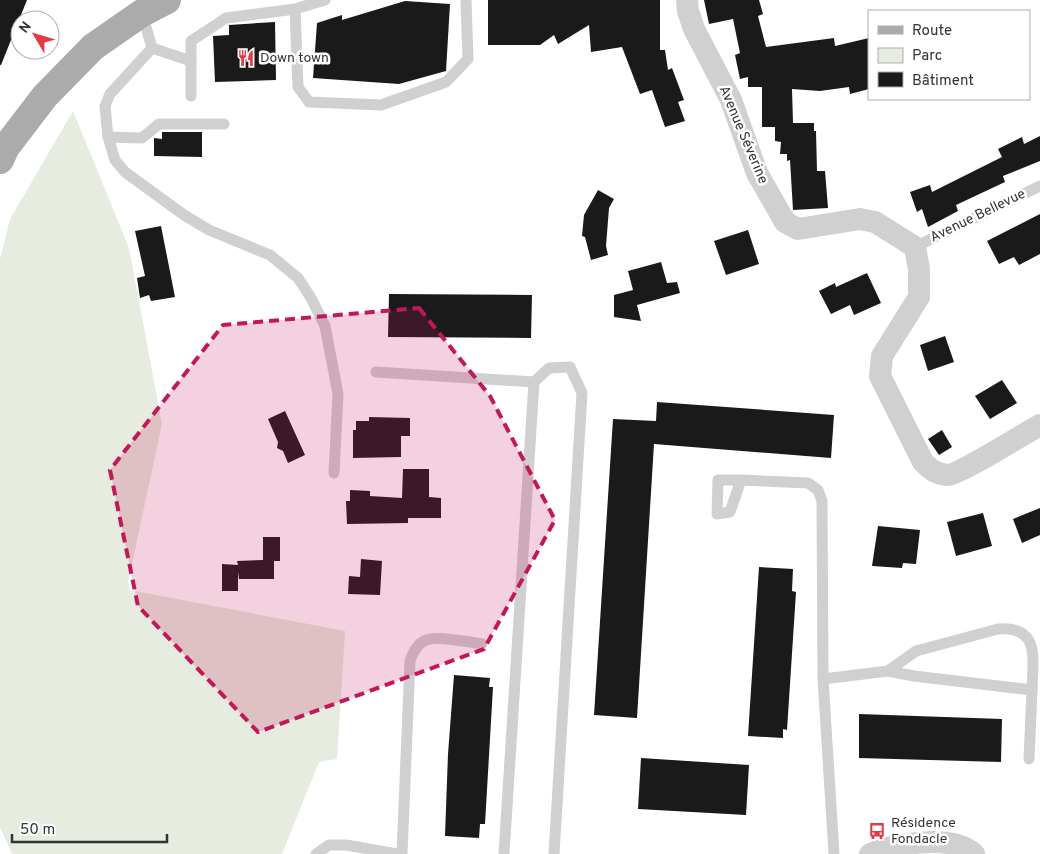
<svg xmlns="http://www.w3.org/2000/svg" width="1040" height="854" font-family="Overpass,sans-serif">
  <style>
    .green { fill: #e6ecdf }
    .building { fill: #1a1a1a }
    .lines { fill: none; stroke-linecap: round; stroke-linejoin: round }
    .lane { stroke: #d0d0d0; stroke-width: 11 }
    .street { stroke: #d0d0d0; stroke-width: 22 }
    .primary { stroke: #ababab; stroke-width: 28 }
    .marked { fill: #c2185b; fill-opacity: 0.2; stroke: #c2185b; stroke-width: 4; stroke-dasharray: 10 6; stroke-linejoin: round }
    .labels { text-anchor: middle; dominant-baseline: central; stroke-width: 5; stroke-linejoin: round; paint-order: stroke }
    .poi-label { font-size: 14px; fill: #333; stroke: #fff; text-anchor: start }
    .street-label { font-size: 14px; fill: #333; stroke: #fff }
  </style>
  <rect width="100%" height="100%" fill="#fff"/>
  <!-- green -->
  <polygon class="green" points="73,111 129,248 162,424 128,582 130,590 345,631 337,759 319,762 282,854 12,854 0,827 0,259 10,219"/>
  <!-- building -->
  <g class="building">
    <polygon points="0,0 27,0 1,65 0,65"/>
    <polygon points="488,0 660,0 660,50 665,50 668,70 672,68 684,100 678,102 685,121 665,127 652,90 640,94 622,47 591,52 589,25 558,44 554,35 540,45 488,45"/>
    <polygon points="704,0 759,0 763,14 758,16 766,47 834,38 835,46 869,38 869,89 850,94 849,87 820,91 792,89 793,123 814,123 814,131 816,131 817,171 825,171 828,208 793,210 790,160 787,161 787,154 780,154 781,142 775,141 775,127 762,127 762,87 748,87 748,77 740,79 735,55 740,53 733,19 709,24"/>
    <polygon points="405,1 450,4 446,71 399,84 313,78 317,23 342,15 342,20"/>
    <polygon points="275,22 276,80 215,82 213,36 229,35 229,25"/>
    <polygon points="162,132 202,132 202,157 154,156 154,138 162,139"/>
    <polygon points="1040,136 1040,161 1003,176 1005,182 956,205 958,211 928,227 922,209 917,212 910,192 930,185 932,192 1002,157 998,149 1022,137 1024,144"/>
    <polygon points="598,190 614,199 609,208 606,246 608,255 591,260 585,237 582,236 584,215"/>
    <polygon points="1040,214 1040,254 1019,265 1014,257 999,264 987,241"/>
    <polygon points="161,226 175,297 151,301 149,295 140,298 137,278 145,276 135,231"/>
    <polygon points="748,230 759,264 726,275 714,241"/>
    <polygon points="661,262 667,283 677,282 680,293 637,305 641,321 614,317 614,295 633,290 628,271"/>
    <polygon points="867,273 881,303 854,315 850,305 831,314 819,291 835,283 836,287"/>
    <polygon points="389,294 532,295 531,338 388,337"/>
    <polygon points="945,336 954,362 928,371 920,345"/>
    <polygon points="1002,380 1017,403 990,419 975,396"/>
    <polygon points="657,402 834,415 831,458 654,444 637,718 594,715 613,419 656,421"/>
    <polygon points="285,411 305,455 288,463 283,451 277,448 278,442 268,419"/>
    <polygon points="369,417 410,418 410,436 401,436 401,457 353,458 353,430 356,430 356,421 369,421"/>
    <polygon points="942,430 952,447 939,455 928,439"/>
    <polygon points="403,469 429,469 429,497 441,498 441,518 408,518 408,523 347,524 346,501 350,501 350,490 370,491 370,496 402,498"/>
    <polygon points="1040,508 1040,535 1022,543 1013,519"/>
    <polygon points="983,513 992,546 956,556 947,522"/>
    <polygon points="878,526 920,530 916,564 903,563 902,568 872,566"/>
    <polygon points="263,537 280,537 280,561 274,561 274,579 239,579 238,572 238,591 222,591 222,564 238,565 237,561 263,560"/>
    <polygon points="361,559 382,561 380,595 348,594 349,576 360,577"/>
    <polygon points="759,567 793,569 792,591 796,592 787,730 783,729 783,738 748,736"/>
    <polygon points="454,675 490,678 489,687 493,687 485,824 480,824 479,838 445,836 448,754"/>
    <polygon points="859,714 1002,719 1001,762 859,758"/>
    <polygon points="641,758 749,765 746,815 638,809"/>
  </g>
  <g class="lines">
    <!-- lane -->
    <g class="lane">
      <polyline points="295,9 298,87 309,102 381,105 446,82 468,59 466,0"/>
      <polyline points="142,13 152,48 110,94 105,106 108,137 115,160 125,172 184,215 209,230 270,255 298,278 311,298 325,326 338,394 334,473"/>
      <polyline points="152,48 191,61"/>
      <polyline points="191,96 191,41 226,18 295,9 325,0"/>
      <polyline points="108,137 142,138 159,124 224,124"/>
      <polyline points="915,247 1040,186"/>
      <polyline points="376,372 534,382 549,368 570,367 582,393 554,854"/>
      <polyline points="741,480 730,512 717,514 718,480 741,480 808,483 818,490 822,501 823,679 834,854"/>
      <path d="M823 679 888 671 914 676 1032 690C1033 657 1040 626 998 629L916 651 888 671"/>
      <polyline points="1029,759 1032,690"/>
      <polyline points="316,854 329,845 346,845 397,854"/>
      <path d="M402 854 410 661C413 652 419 641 430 639 439 637 471 642 482 644"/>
      <polyline points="504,854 534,382"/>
    </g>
    <!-- street -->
    <g class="street">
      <path d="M687 0 688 11 694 29 731 100 757 173 785 222 798 229 860 219 875 222 915 247 919 269V297L882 356 880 376 923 462C930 469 936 474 947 475 959 475 1025 433 1040 425"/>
      <path d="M870 854C895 843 953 834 974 854"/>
    </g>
    <!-- primary -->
    <polyline class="primary" points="0,160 6,147 45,96 93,47 142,13 167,0"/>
  </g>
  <!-- marked area -->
  <path class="marked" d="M419 308 490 396 555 520 484 649 258 732 138 606 110 470 223 325Z"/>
  <!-- icons -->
  <defs>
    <g id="restaurant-bare" transform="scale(1.35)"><path d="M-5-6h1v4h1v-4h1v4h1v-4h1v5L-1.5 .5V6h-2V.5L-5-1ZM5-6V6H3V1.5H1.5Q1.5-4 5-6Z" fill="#e63946" stroke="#fff" stroke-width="2.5" paint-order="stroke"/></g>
    <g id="bus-bare" transform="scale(1.35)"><path d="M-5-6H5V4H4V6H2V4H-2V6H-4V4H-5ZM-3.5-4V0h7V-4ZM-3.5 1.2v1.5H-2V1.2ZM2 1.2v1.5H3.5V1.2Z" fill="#e63946" stroke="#fff" stroke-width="2.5" paint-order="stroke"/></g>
  </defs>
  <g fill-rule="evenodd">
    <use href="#restaurant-bare" x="246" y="58"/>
    <use href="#bus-bare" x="877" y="831"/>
  </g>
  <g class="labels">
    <!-- poi labels -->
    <g class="poi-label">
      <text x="260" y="58">Down town</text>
      <text x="891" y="823">Résidence<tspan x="891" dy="16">Fondacle</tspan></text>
    </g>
    <!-- street labels -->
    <g class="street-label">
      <text transform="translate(743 135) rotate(67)">Avenue Séverine</text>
      <text transform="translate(978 216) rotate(-26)">Avenue Bellevue</text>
    </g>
  </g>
  <!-- legend -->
  <rect x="868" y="10" width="162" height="90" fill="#ffffff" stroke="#adadad"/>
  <rect x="878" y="26" width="25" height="8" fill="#ababab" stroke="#adadad"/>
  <text x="912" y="35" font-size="15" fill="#333333">Route</text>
  <rect x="878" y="48" width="25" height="15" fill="#e6ecdf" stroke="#adadad"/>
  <text x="912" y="60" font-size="15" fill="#333333">Parc</text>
  <rect x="878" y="72" width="25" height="15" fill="#1a1a1a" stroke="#adadad"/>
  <text x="912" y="85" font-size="15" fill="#333333">Bâtiment</text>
  <!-- north arrow -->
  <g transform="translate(35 35) rotate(308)"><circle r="24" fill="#ffffff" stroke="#adadad"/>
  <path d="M0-4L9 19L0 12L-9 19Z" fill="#e63946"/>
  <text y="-8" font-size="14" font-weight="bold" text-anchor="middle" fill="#333333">N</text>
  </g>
  <!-- scale -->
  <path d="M12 834v8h155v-8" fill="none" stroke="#333333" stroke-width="2.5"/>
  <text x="20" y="834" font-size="15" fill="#333333" stroke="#ffffff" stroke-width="4" paint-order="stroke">50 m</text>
</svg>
